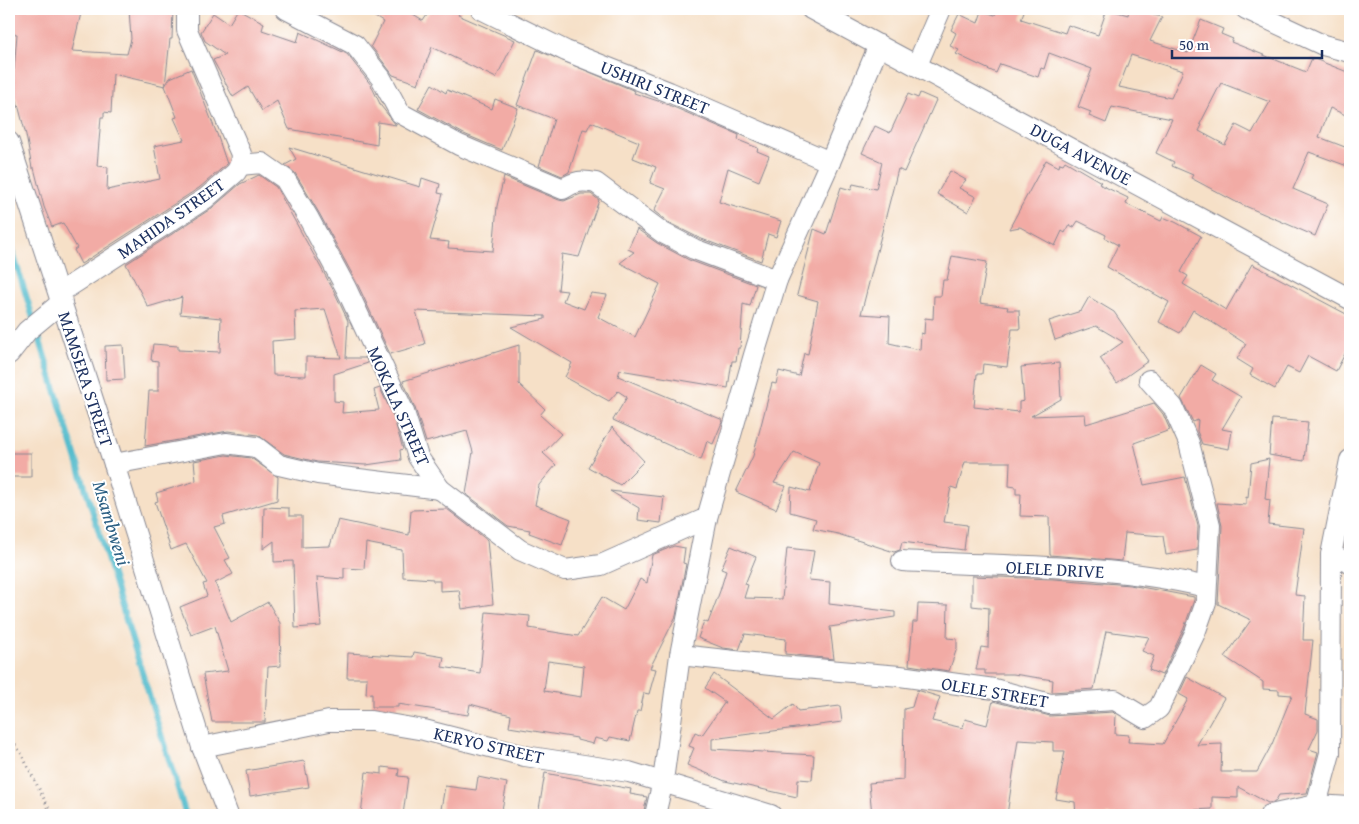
<svg xmlns="http://www.w3.org/2000/svg" width="1359" height="824" font-family="'Gentium Book Plus',serif">
  <style>
    .lines { fill: none; stroke-linecap: round; stroke-linejoin: round }
    .stream { stroke: #4fbacb; stroke-width: 6 }
    .building { fill: #f2aba5; fill-rule: evenodd }
    .minor-casing { stroke: #888892; stroke-width: 22 }
    .path { stroke: #888892; stroke-width: 3; stroke-dasharray: 1 4; stroke-linecap: butt }
    .minor { stroke: #fff; stroke-width: 20 }
    .labels { text-anchor: middle; dominant-baseline: central; stroke-width: 4; stroke-linejoin: round; paint-order: stroke }
    .street-label { font-size: 18px; fill: #1b2f5e; stroke: #fff }
    .water-label { font-size: 19px; font-style: italic; fill: #2d6084; stroke: #fff }
  </style>
  <rect width="100%" height="100%" fill="#fff"/>
  <filter id="ink" filterUnits="userSpaceOnUse"><feTurbulence type="fractalNoise" baseFrequency=".02" numOctaves="2"/><feDisplacementMap in="SourceGraphic" scale="10" xChannelSelector="R" yChannelSelector="G"/><feConvolveMatrix kernelMatrix="1 2 1 2 8 2 1 2 1" color-interpolation-filters="sRGB"/></filter>
  <filter id="wash" filterUnits="userSpaceOnUse"><feTurbulence type="fractalNoise" baseFrequency=".0096" numOctaves="4" result="noise"/><feDisplacementMap in="SourceGraphic" scale="20" xChannelSelector="R" yChannelSelector="G"/><feGaussianBlur stdDeviation="1.12" result="paint"/><feColorMatrix in="noise" values="0 0 0 0 0 0 0 0 0 0 0 0 0 0 0 0 0 1.4 0 .05"/><feComposite in="paint" operator="in"/></filter>
  <g filter="url(#wash)">
    <rect width="100%" height="100%" fill="#f6e0c7"/>
    <g class="lines">
      <!-- stream -->
      <polyline class="stream" points="9,240 186,815"/>
    </g>
    <g id="blocks">
      <!-- building -->
      <g class="building">
        <path d="M9 9H82L72 51 127 54 131 39 129 9H173L172 39H170L165 86 170 78 191 69 217 134 227 164 199 188 81 264 74 250 77 248 63 223 52 227 44 207 34 168H32L26 135 16 97H12V86H9V69L14 70 17 34 9 33ZM113 74 165 86 177 117 174 118 184 140 154 146 160 179 107 190 108 167 97 166 101 117H104V112L111 113Z"/>
        <polygon points="238,9 264,23 262,30 297,42 300,32 347,54 371,85 381,106 396,125 378,122 377,145 289,129 277,101 262,111 248,87 233,97 213,60 225,55 205,41 201,32 213,13 229,24"/>
        <polygon points="362,9 403,9 423,21 431,9 462,9 458,15 515,40 496,78 432,47 418,84 393,75 371,46 383,22"/>
        <path d="M997 9H1025L1021 19 1065 33 1068 25 1098 35 1107 9 1128 15 1129 9 1162 17 1150 41 1188 53 1201 20 1223 29 1221 34 1233 39 1231 42 1306 72 1312 58 1350 73V117L1330 108 1319 137 1350 149V167L1309 152 1293 189 1328 204 1315 236 1236 202 1191 178 1193 175 1172 166 1174 162 1156 153 1172 119 1112 107 1106 123 1089 116 1091 112 1078 107 1092 69 1049 53 1044 69 1041 68 1038 77 1000 64 996 73 956 54 959 50 950 46 956 33 951 30 959 14 978 23 982 11 995 15ZM1131 55 1183 71 1171 98 1119 87ZM1221 83 1270 102 1252 133 1236 125 1225 145 1199 131 1202 125 1200 124Z"/>
        <polygon points="537,50 635,91 634,93 664,103 739,135 738,140 758,148 757,151 769,156 759,181 728,168 719,202 781,221 776,237 768,234 761,261 699,238 669,223 654,211 665,189 650,183 656,167 633,158 639,142 591,122 587,130 583,129 569,172 562,176 539,166 554,119 517,105"/>
        <polygon points="432,84 446,93 447,90 492,109 495,99 518,108 502,150 464,134 418,109"/>
        <polygon points="920,93 936,100 904,172 898,169 861,314 890,316 889,343 920,350 921,333 924,334 925,318 933,319 934,296 941,296 943,280 947,280 952,256 987,262 980,303 1008,307 1007,310 1019,310 1020,329 1012,329 1007,367 983,364 982,374 977,374 974,407 1019,412 1019,402 1024,401 1021,367 1059,363 1061,399 1031,416 1085,414 1086,424 1154,403 1163,414 1170,430 1134,443 1144,485 1185,477 1198,526 1197,550 1166,555 1163,536 1125,533 1122,561 1050,555 1049,517 1020,516 1021,494 1016,494 1016,487 1009,486 1010,462 965,462 957,489 951,487 944,522 967,525 964,550 902,542 900,550 894,552 838,534 813,529 816,519 790,512 791,487 810,492 819,463 794,452 774,483 786,486 776,509 736,492 753,456 772,383 776,384 779,371 799,376 804,353 808,354 818,301 797,295 814,229 826,234 841,187 851,190 853,184 876,189 882,162 862,153 875,126 890,133 908,94 918,98"/>
        <polygon points="289,147 420,187 422,178 440,184 438,193 443,194 430,240 449,242 448,248 493,251 497,206 504,177 559,200 564,201 581,194 591,194 599,200 579,257 562,254 558,290 567,291 563,301 584,309 591,293 607,295 598,317 635,337 660,284 620,263 634,252 628,249 637,229 657,243 689,260 756,285 750,306 743,304 740,348 738,348 736,361 732,361 728,388 620,370 618,376 723,420 713,444 707,441 701,460 613,420 627,397 618,391 609,401 565,377 572,363 511,327 545,319 545,316 416,311 425,344 390,354 357,283 319,213 295,173 285,165 296,159"/>
        <polygon points="1046,160 1059,167 1060,163 1063,164 1065,161 1101,182 1099,184 1128,198 1126,204 1161,221 1163,217 1175,222 1201,236 1181,272 1188,276 1183,284 1226,310 1252,264 1350,316 1350,344 1336,371 1308,356 1299,373 1287,367 1275,389 1250,375 1253,369 1237,359 1246,344 1193,310 1180,333 1159,322 1169,302 1107,267 1118,245 1105,238 1106,235 1078,221 1074,227 1069,225 1065,233 1062,231 1055,246 1020,227 1009,229"/>
        <polygon points="950,171 966,180 959,188 976,197 968,212 937,194"/>
        <path d="M259 175 276 187 335 293 348 321 346 358H365V357L368 363 334 374V401L343 402 342 413 379 410 374 390 380 388 393 416 403 449 400 450 401 460 366 465 317 462 284 454 258 435 228 431 145 446 149 391H158V361L151 360 153 344 178 346V350L220 352 221 318 180 314 182 297 148 307 126 264 212 208 240 184ZM325 309 341 358 306 357V376L273 375 272 341 296 339 295 311Z"/>
        <polygon points="1089,297 1114,312 1148,361 1117,383 1100,358 1123,342 1096,326 1055,340 1049,321 1081,311"/>
        <polygon points="123,345 125,379 106,380 105,346"/>
        <polygon points="519,345 519,384 545,409 540,415 561,434 543,453 556,465 539,485 535,505 571,519 562,545 529,533 530,530 508,526 466,494 473,452 467,431 426,442 415,408 403,381"/>
        <polygon points="1201,365 1216,374 1212,380 1241,397 1222,429 1232,431 1229,449 1202,444 1197,431 1198,420 1193,422 1181,398"/>
        <polygon points="1272,419 1308,422 1304,461 1269,455"/>
        <polygon points="612,427 644,461 620,485 588,467"/>
        <rect x="10" y="453" width="21" height="24"/>
        <polygon points="226,455 251,458 278,477 277,500 223,516 225,524 214,527 230,558 225,560 233,574 215,583 231,622 268,602 280,623 281,666 268,667 265,722 212,722 203,674 228,671 215,626 191,635 180,607 207,596 203,584 207,583 186,544 171,550 155,502 158,501 156,493 196,481 194,461"/>
        <polygon points="1269,459 1265,499 1270,500 1268,524 1304,528 1295,595 1305,596 1303,640 1313,640 1305,714 1318,719 1318,730 1309,749 1318,752 1307,793 1279,795 1275,802 1268,803 1238,787 1238,798 1212,797 1212,809 1193,810 1193,812 1184,812 1184,815 1076,815 1075,802 1056,799 1065,751 1053,751 1053,742 1018,740 1007,815 872,815 869,783 903,780 904,709 912,707 917,690 940,697 932,721 963,728 965,719 987,725 993,701 1050,716 1113,712 1116,715 1115,734 1129,735 1128,742 1163,744 1188,699 1179,694 1187,677 1224,698 1197,745 1222,744 1221,772 1257,772 1272,744 1292,695 1279,694 1279,690 1263,689 1263,682 1225,657 1251,620 1218,604 1222,526 1217,503 1246,505 1246,497 1248,498 1251,463"/>
        <polygon points="610,491 664,497 661,523 638,520 639,508"/>
        <polygon points="264,507 289,508 289,516 302,516 302,547 330,546 338,520 409,535 411,510 447,509 487,540 493,604 462,609 459,590 440,591 440,581 433,581 433,579 403,577 402,550 366,543 364,569 344,568 344,579 317,577 321,626 295,628 293,561 274,562 274,541 263,549"/>
        <path d="M674 546 685 548 683 563 686 564 676 616 650 668 656 669 649 694 644 693 640 711H637L630 741 610 737 608 741 595 738 593 744 577 740V738L509 727 511 715 470 704 468 715 398 704V707H372V693L366 694 367 678H347L348 653 413 657 414 652 444 657 442 667 480 673 486 612 530 616 529 628 578 636 602 597 624 610 640 579 647 583 652 555ZM548 661 584 666 581 697 544 691Z"/>
        <polygon points="731,546 756,557 745,584 748,585 744,598 782,599 787,548 814,551 809,580 830,582 829,604 895,612 895,617 830,627 834,659 785,654 786,639 745,634 739,650 723,648 698,638 704,621 708,623 720,591 726,571 721,569"/>
        <polygon points="972,576 1054,579 1130,585 1194,597 1194,600 1184,628 1162,675 1149,670 1154,656 1142,651 1149,637 1106,631 1094,689 1052,692 1053,680 1013,674 985,674 985,670 976,670 981,647 988,648 989,608 972,606"/>
        <polygon points="918,604 948,605 947,638 957,639 957,648 949,671 909,665 913,622 917,622"/>
        <polygon points="714,674 774,719 793,704 798,711 840,706 842,722 712,739 712,749 814,755 812,780 798,779 797,797 725,781 687,765 694,748 689,746 695,732 702,735 725,702 705,688"/>
        <polygon points="304,761 309,787 250,796 246,771"/>
        <polygon points="382,767 399,769 398,776 408,777 403,815 361,815 366,772 382,774"/>
        <polygon points="545,773 631,789 630,794 647,797 643,815 538,815"/>
        <polygon points="478,777 507,783 501,815 441,809 445,786 476,790"/>
      </g>
    </g>
  </g>
  <g filter="url(#ink)">
    <use href="#blocks" fill-opacity="0" stroke="#888892" stroke-width="1"/>
    <g class="lines">
      <!-- minor casing -->
      <g class="minor-casing">
        <g id="minor">
          <path d="M286 9 355 45 381 78 400 113 459 145 563 189C575 181 582 180 596 183L663 233 694 249 777 280"/>
          <polyline points="481,9 566,51 669,92 830,162"/>
          <polyline points="811,9 1350,299"/>
          <polyline points="1246,9 1323,45 1350,52"/>
          <polyline points="917,65 941,9"/>
          <polyline points="9,142 114,464 202,747 228,815"/>
          <polyline points="240,165 262,163 285,179 309,219 346,288 404,412 418,457 440,489 520,550 565,570 601,565 707,518"/>
          <polyline points="59,293 206,198 236,172 240,165 241,154 187,30 187,9"/>
          <polyline points="9,354 27,331 62,302"/>
          <polyline points="114,464 226,443 256,447 279,465 318,474 440,489"/>
          <polyline points="1331,555 1350,563"/>
          <path d="M902 561C1003 567 1108 563 1206 587"/>
          <polyline points="680,655 780,666 900,676 994,689 1050,704 1115,700 1145,718 1159,708 1195,633 1206,602 1210,525 1189,443 1173,407 1149,380"/>
          <polyline points="202,747 329,721 371,721 424,730 525,756 629,772 771,815"/>
          <polyline points="1316,805 1330,753 1331,555 1350,460"/>
          <polyline points="655,815 663,781 680,655 707,518 754,355 777,280 830,162 879,45"/>
          <polyline points="1270,815 1316,805 1350,807"/>
        </g>
      </g>
      <!-- path -->
      <polyline class="path" points="9,737 21,753 52,815"/>
      <!-- minor -->
      <use href="#minor" class="minor"/>
    </g>
  </g>
  <g class="labels">
    <!-- street labels -->
    <g class="street-label">
      <text transform="translate(655 87) rotate(22)">USHIRI STREET</text>
      <text transform="translate(1081 154) rotate(28)">DUGA AVENUE</text>
      <text transform="translate(171 218) rotate(-35)">MAHIDA STREET</text>
      <text transform="translate(86 379) rotate(72)">MAMSERA STREET</text>
      <text transform="translate(399 406) rotate(66)">MOKALA STREET</text>
      <text transform="translate(1055 569) rotate(3)">OLELE DRIVE</text>
      <text transform="translate(995 692) rotate(10)">OLELE STREET</text>
      <text transform="translate(489 745) rotate(13)">KERYO STREET</text>
    </g>
    <!-- water labels -->
    <g class="water-label">
      <text transform="translate(112 523) rotate(73)">Msambweni</text>
    </g>
  </g>
  <!-- margin -->
  <rect width="1359" height="824" fill="none" stroke="#fff" stroke-width="30"/>
  <!-- scale -->
  <path d="M1172 50v8h150v-8" fill="none" stroke="#1b2f5e" stroke-width="2.5"/>
  <text x="1179" y="50" font-size="15" fill="#1b2f5e" stroke="#ffffff" stroke-width="4" paint-order="stroke">50 m</text>
</svg>
